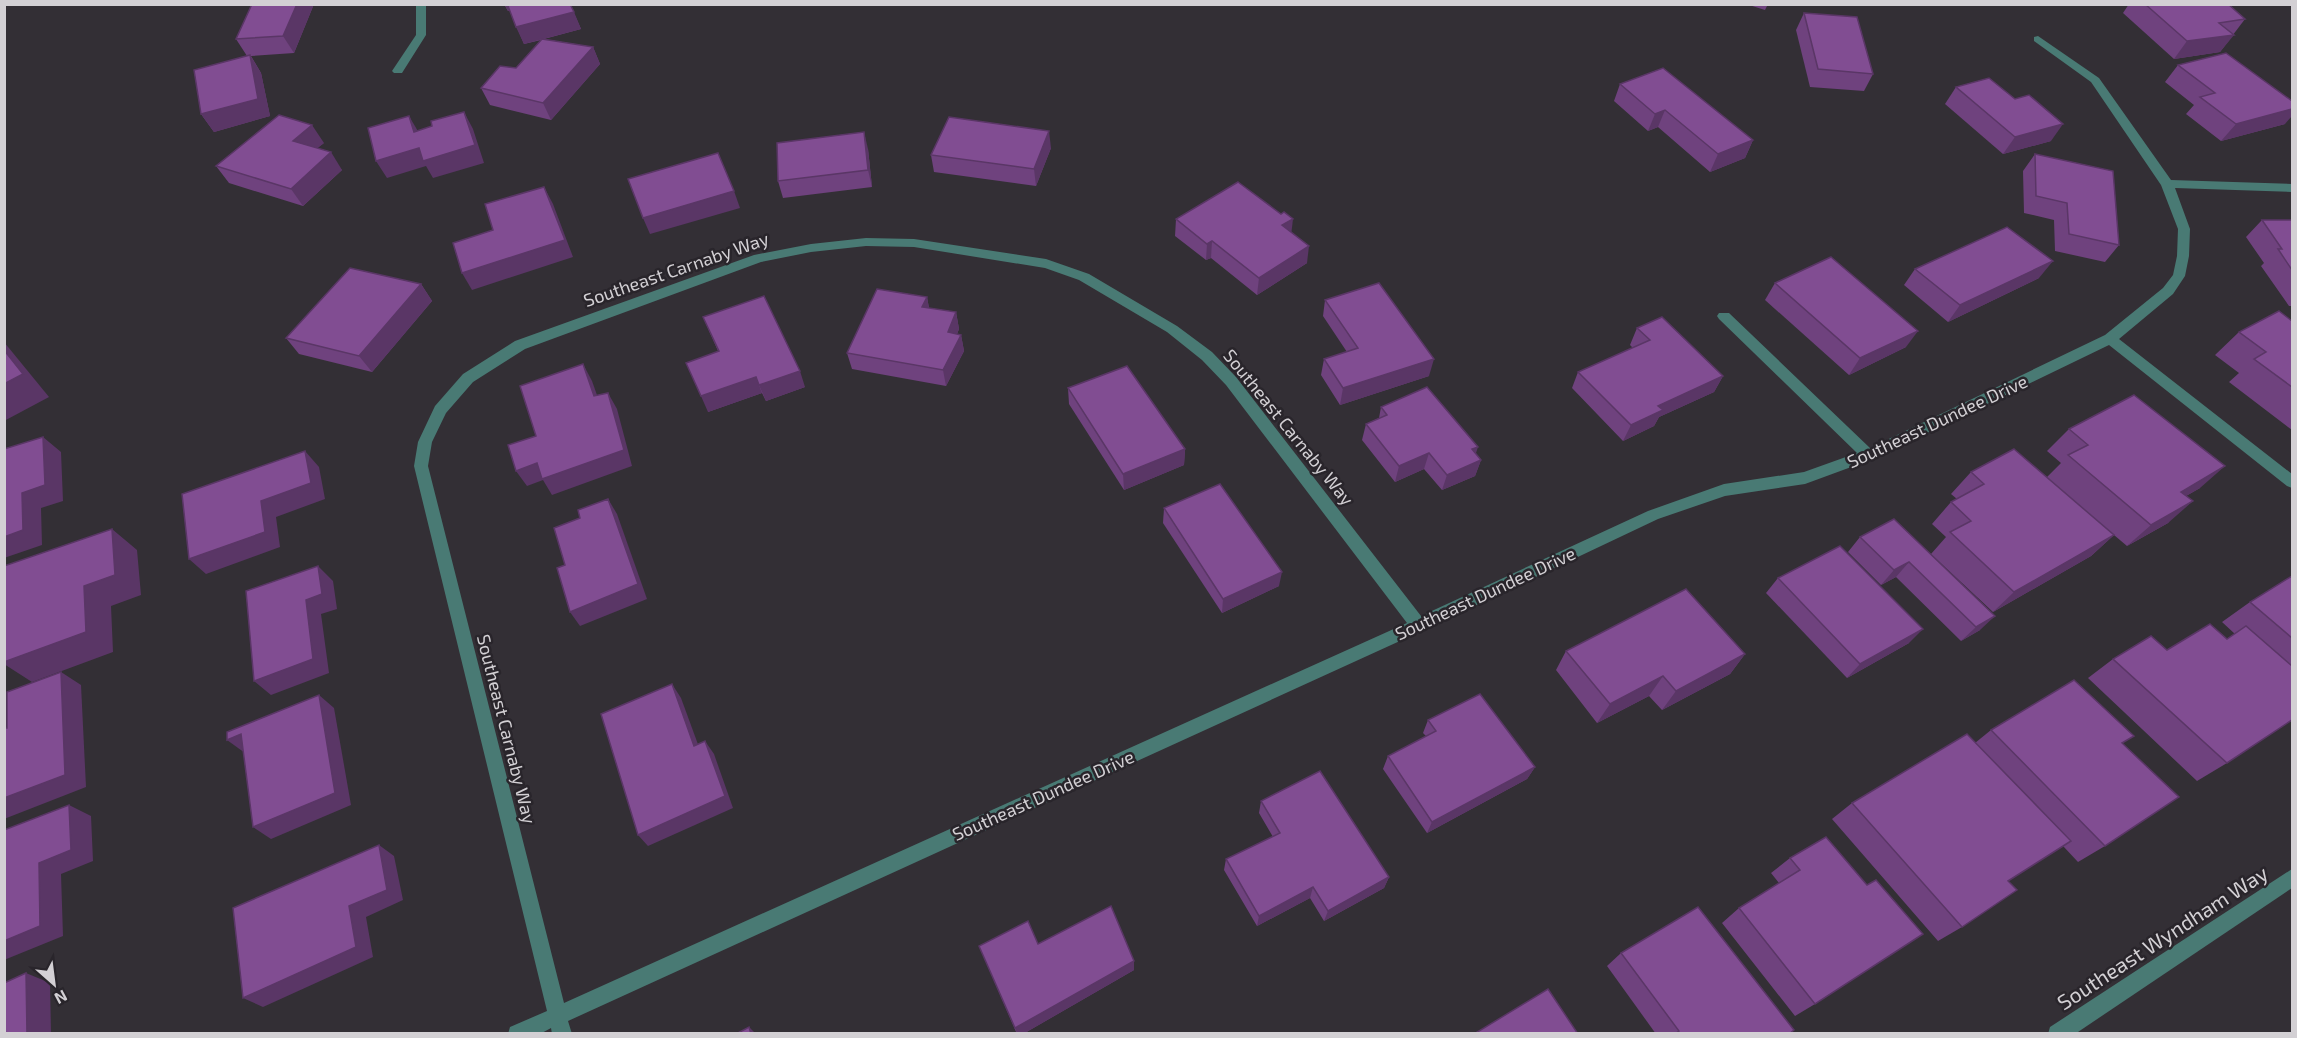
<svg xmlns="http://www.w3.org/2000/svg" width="2297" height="1038" font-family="'Exo 2',sans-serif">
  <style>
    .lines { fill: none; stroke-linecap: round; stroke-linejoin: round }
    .minor { fill: #497a74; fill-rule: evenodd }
    .wall { fill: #6f427e }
    .shaded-wall { fill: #5a3666 }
    .building { fill: #814d92; stroke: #5a3666; stroke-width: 1.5 }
    .labels { text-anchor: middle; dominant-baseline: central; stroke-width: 5; stroke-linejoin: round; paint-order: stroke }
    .street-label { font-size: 18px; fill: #d3d0d4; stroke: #29252b }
    .near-street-label { font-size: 21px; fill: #d3d0d4; stroke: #29252b }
  </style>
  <rect width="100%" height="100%" fill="#332f35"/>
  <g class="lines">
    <!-- minor -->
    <g class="minor">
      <polygon points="416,4 426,4 426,35 402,73 394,73 392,71 416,35"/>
      <path d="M2038 36 2099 78 2171 180 2292 184V192L2175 188 2190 229 2189 256 2185 276 2173 294 2119 339 2292 474V488L2287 486 2109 345 1873 459 1805 484 1725 496 1658 519 1424 630 568 1021 572 1034H552L551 1028 540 1034H508L510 1027 547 1011 414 466 418 442 435 406 463 374 515 341 754 255 811 244 866 238 914 239 1046 259 1089 274 1177 326 1212 352 1236 377 1421 616 1648 511 1724 484 1804 472 1857 453 1719 319 1717 316 1719 313H1729L1870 448 2105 335 2163 288 2173 275 2177 256 2178 229 2161 185 2091 82 2034 41V37ZM866 246 914 247 1045 268 1079 280 1167 332 1202 360 1226 385 1407 623 564 1003 428 466 432 442 446 413 473 382 525 349 761 262 811 252Z"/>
      <polygon points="2292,869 2292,888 2075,1034 2048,1034 2050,1027"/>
    </g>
  </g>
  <!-- wall -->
  <g class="wall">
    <polygon points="314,4 294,53 251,56 261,73 270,116 214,132 201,114 247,56 236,39"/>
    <polygon points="504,4 570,4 581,29 544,39 593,47 600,64 551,120 490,105 481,88 516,68 541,40 524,44 510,11 508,11"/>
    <polygon points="1746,4 1768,4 1765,10"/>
    <polygon points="2129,4 2228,4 2245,19 2220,52 2174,59 2123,13"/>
    <polygon points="1804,13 1873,74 1864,91 1810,87 1796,30"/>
    <polygon points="2178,65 2285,124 2221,141 2186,114 2194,105 2165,82"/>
    <polygon points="1620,84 1753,140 1745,158 1710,172 1658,127 1648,131 1614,101"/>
    <polygon points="1956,87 2051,141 2003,154 1945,104"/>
    <polygon points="324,143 317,148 342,170 303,206 229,183 216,166"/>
    <polygon points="1051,148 1036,186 934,172 931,155"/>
    <polygon points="868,149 872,187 783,198 778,181"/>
    <polygon points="2035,154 2119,245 2105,262 2055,251 2054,220 2024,213 2023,171"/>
    <polygon points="1176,219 1291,233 1307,263 1257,295 1211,258 1206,260 1175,236"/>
    <polygon points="2262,220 2292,220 2292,306 2289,306 2261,266 2264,263 2246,237"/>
    <polygon points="1915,269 2039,278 1948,322 1904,285"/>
    <polygon points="1775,283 1906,347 1849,375 1765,300"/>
    <polygon points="421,284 432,301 372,372 299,354 286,338"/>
    <polygon points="927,297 929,308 956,312 959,329 957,334 961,335 964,351 946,386 852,369 847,353"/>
    <polygon points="1325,300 1429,376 1340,405 1321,375 1324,359 1347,352 1323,316"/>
    <polygon points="703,317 805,387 766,401 762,393 708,412 718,351"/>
    <polygon points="2292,321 2292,430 2229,382 2239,373 2215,355 2239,332"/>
    <polygon points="1637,328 1723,376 1714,392 1659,417 1654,426 1623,441 1572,388 1578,372 1633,348 1630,345"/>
    <polygon points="1068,388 1185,449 1184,465 1124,490 1069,404"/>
    <polygon points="1381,407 1476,454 1481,460 1475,476 1442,490 1424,469 1395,482 1362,440 1366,424 1379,418"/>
    <polygon points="2069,429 2200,488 2186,496 2168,523 2127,546 2114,535 2091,556 1993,612 1931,554 1946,537 1932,524 1951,502 1957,499 1951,494 1971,472 2047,477 2061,463 2047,451"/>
    <polygon points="1164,508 1279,586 1222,613 1163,523"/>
    <polygon points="1894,519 1980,630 1961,641 1896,577 1881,585 1848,552 1860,537"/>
    <polygon points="2292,576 2292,720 2227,763 2197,781 2088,678 2113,659 2227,639 2235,634 2222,622 2250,602"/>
    <polygon points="1778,578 1909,643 1847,678 1766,593"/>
    <polygon points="1566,651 1745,654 1730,674 1662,710 1649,696 1597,723 1556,670"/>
    <polygon points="1428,720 1535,767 1527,779 1427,833 1383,769 1388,756 1426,736 1423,733"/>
    <polygon points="1991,730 2123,743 2105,846 2078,862 2063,846 2008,881 1962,927 1938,941 1832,819 1852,803 1975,743"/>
    <polygon points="1261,801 1389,877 1384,888 1324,921 1310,898 1257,926 1224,870 1226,859 1273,837 1259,813"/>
    <polygon points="1790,858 1867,885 1815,1004 1795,1016 1722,923 1739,908 1779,883 1771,873"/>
    <polygon points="1038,944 1134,961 1134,970 1023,1034 1017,1034 979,946"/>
    <polygon points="1621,953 1789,1034 1656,1034 1607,966"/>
  </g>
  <!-- shaded-wall -->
  <g class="shaded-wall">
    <polygon points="297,4 314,4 294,53 283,36"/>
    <polygon points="504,4 515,4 517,9 508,11"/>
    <polygon points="574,12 581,29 524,44 516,27"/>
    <polygon points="2234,35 2220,52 2174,59 2187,41"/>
    <polygon points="593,47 600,64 551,120 543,103"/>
    <polygon points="250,55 261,73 270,116 214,132 201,114"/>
    <polygon points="2292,109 2292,116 2285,124 2221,141 2236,124"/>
    <polygon points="1665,110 1658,127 1648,131 1655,114"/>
    <polygon points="464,112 473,129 484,163 433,178 426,166 387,178 376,161"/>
    <polygon points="409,116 419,133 414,132"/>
    <polygon points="2063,124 2051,141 2003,154 2015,137"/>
    <polygon points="312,125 324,143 305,158 293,141"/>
    <polygon points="1049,131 1051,148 1036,186 1034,169"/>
    <polygon points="864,132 868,149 872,187 868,170"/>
    <polygon points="1753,140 1745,158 1710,172 1718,154"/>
    <polygon points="331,152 342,170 303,206 291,189"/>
    <polygon points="544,187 553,204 573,257 472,290 462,273"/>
    <polygon points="734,191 740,208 650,234 643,218"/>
    <polygon points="1293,219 1291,236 1282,225"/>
    <polygon points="1212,241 1211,258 1206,260 1207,244"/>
    <polygon points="1309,246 1307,263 1257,295 1259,278"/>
    <polygon points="2053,261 2039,278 1948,322 1960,305"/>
    <polygon points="421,284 432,301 372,372 359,356"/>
    <polygon points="927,297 930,314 922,307"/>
    <polygon points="956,312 959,329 951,349 948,332"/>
    <polygon points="1918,331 1906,347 1849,375 1860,358"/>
    <polygon points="961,335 964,351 946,386 943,370"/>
    <polygon points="4,342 49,397 4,421"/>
    <polygon points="1434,359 1429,376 1340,405 1343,388"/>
    <polygon points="583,364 592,381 603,412 594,396"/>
    <polygon points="800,371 805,387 766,401 759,385"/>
    <polygon points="1723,376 1714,392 1659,417 1654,426 1623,441 1631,425 1658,406"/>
    <polygon points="756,377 762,393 708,412 701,396"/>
    <polygon points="608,393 617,409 632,466 552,495 543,480 527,486 516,471"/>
    <polygon points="43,437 61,452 63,501 41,508 42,545 4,558 4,537 22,493"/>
    <polygon points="1478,447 1473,462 1472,449"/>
    <polygon points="1185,449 1184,465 1124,490 1123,474"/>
    <polygon points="305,451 319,467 325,499 276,517 280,547 206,574 189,559 261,501"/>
    <polygon points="1429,453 1424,469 1395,482 1399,466"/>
    <polygon points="1481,460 1475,476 1442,490 1447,475"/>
    <polygon points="2225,466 2200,488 2156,513 2181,492"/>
    <polygon points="608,499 617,514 647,599 580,626 570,612"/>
    <polygon points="2193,501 2168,523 2127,546 2151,525"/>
    <polygon points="112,529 137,550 141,595 111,606 113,652 32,682 4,664 4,662 84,586"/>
    <polygon points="2114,535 2091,556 1993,612 2014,592"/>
    <polygon points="1909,562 1896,577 1881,585 1894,570"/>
    <polygon points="318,566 333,581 337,609 321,614 329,673 271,695 254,681 306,600"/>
    <polygon points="1282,572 1279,586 1222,613 1223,599"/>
    <polygon points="1995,616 1980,630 1961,641 1976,627"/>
    <polygon points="1923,629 1909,643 1847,678 1860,664"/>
    <polygon points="1745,654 1730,674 1662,710 1676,691"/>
    <polygon points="61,672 81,685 86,787 4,819 4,798"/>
    <polygon points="1663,676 1649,696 1597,723 1610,704"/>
    <polygon points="672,684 681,698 703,758 694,746"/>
    <polygon points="319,695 334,708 351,805 271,839 253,827"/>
    <polygon points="241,734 245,753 227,740"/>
    <polygon points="705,741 714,754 733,808 648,846 638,835"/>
    <polygon points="1535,767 1527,779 1427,833 1432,822"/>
    <polygon points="69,805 91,816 93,861 61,874 63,936 4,960 4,941 39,863"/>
    <polygon points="379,845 394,856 403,900 366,917 373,957 263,1007 243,998 349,906"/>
    <polygon points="1389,877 1384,888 1324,921 1328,911"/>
    <polygon points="1313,887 1310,898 1257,926 1259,916"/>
    <polygon points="1134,961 1134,970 1023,1034 1017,1034 1015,1028"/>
    <polygon points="26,973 50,983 51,1034 27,1034"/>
    <polygon points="749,1027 756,1034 751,1034"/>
  </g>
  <!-- building -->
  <g class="building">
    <polygon points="252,4 297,4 283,36 236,39"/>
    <polygon points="512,4 570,4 574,12 516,27 508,6"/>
    <polygon points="2145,4 2228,4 2245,19 2219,23 2234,35 2187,41"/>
    <polygon points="1804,13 1857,17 1873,74 1818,69"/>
    <polygon points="542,39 593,47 543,103 481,88 500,66 516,68"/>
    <polygon points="2226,53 2292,101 2292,109 2236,124 2200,97 2215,93 2178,65"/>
    <polygon points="250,55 258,99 201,114 194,70"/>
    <polygon points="1663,68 1753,140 1718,154 1665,110 1655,114 1620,84"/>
    <polygon points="1989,78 2015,99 2029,95 2063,124 2015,137 1956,87"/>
    <polygon points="464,112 475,145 423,161 419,148 376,161 368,128 409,116 414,132 432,126 431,121"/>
    <polygon points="279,115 312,125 293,141 331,152 291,189 216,166"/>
    <polygon points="949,117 1049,131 1034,169 931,155"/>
    <polygon points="864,132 868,170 778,181 777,143"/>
    <polygon points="718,153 734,191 643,218 628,179"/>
    <polygon points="2035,154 2113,171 2119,245 2069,234 2067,203 2036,196"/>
    <polygon points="1238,182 1281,214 1284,212 1293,219 1282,225 1309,246 1259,278 1212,241 1207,244 1176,219"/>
    <polygon points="544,187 565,240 462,273 453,243 493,230 485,204"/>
    <polygon points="2262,220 2292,220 2292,270 2278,249 2282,249"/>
    <polygon points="2007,227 2053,261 1960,305 1915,269"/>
    <polygon points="1831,257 1918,331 1860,358 1775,283"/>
    <polygon points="350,268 421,284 359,356 286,338"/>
    <polygon points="1379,283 1434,359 1343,388 1324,359 1358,348 1325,300"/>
    <polygon points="877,289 927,297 922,307 956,312 948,332 961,335 943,370 847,353"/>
    <polygon points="764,296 800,371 759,385 756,377 701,396 686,363 719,351 703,317"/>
    <polygon points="2279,311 2292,321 2292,387 2254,359 2266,352 2239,332"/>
    <polygon points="1662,317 1723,376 1658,406 1663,410 1631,425 1578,372 1650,340 1637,328"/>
    <polygon points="4,350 23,374 4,384"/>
    <polygon points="583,364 594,396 608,393 624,450 542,479 537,463 516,471 508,445 536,436 520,386"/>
    <polygon points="1127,366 1185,449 1123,474 1068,388"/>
    <polygon points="1427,387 1478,447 1472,449 1481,460 1447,475 1429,453 1399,466 1366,424 1387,415 1381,407"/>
    <polygon points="2134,395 2225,466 2181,492 2193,501 2151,525 2068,455 2088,445 2069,429"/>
    <polygon points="43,437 45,485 22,493 23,530 4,537 4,449"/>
    <polygon points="2014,449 2114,535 2014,592 1950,532 1971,521 1951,502 1984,484 1971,472"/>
    <polygon points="305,451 311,483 261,501 265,532 189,559 182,494"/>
    <polygon points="1220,484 1282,572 1223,599 1164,508"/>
    <polygon points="608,499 638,584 570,612 557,568 565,565 554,528 580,518 578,510"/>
    <polygon points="1894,519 1995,616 1976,627 1909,562 1894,570 1860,537"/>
    <polygon points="112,529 115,575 84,586 86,632 4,662 4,566"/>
    <polygon points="1840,546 1923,629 1860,664 1778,578"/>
    <polygon points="318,566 322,594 306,600 313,659 254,681 246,591"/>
    <polygon points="2292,576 2292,638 2250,602"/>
    <polygon points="1686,589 1745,654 1676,691 1663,676 1610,704 1566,651"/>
    <polygon points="2210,624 2227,639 2246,626 2292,666 2292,720 2227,763 2113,659 2151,636 2167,650"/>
    <polygon points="61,672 65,775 4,798 4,728 7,728 7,692"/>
    <polygon points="2074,680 2134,736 2122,743 2179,797 2105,846 1991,730"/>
    <polygon points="672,684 694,746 705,741 725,796 638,835 601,714"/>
    <polygon points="1480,694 1535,767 1432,822 1388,756 1436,731 1428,720"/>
    <polygon points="319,695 335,793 253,827 241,734 227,740 227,732"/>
    <polygon points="1967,734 2071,841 2008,881 2017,890 1962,927 1852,803"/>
    <polygon points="1320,771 1389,877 1328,911 1313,887 1259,916 1226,859 1280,833 1261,801"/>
    <polygon points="69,805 71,850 39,863 40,926 4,941 4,830"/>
    <polygon points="1826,837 1867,885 1876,880 1923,934 1815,1004 1739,908 1800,870 1790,858"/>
    <polygon points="379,845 387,890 349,906 356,947 243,998 233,908"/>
    <polygon points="1111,906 1134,961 1015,1028 979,946 1028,921 1038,944"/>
    <polygon points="1698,907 1794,1030 1789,1034 1675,1034 1679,1031 1621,953"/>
    <polygon points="26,973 27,1034 4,1034 4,983"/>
    <polygon points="1548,989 1578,1034 1474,1034"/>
    <polygon points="749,1027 751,1034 736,1034"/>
  </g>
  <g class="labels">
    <!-- street labels -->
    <g class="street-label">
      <text transform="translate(676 269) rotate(-19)">Southeast Carnaby Way</text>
      <text transform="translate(1937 421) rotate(-25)">Southeast Dundee Drive</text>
      <text transform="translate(1289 427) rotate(51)">Southeast Carnaby Way</text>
      <text transform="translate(1485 593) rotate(-25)">Southeast Dundee Drive</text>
      <text transform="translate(507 729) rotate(76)">Southeast Carnaby Way</text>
      <text transform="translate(1043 795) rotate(-24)">Southeast Dundee Drive</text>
    </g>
    <!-- near-street labels -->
    <g class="near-street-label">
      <text transform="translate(2162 937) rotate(-33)">Southeast Wyndham Way</text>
    </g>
  </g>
  <!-- border -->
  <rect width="2297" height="1038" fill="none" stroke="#d3d0d4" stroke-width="12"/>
  <!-- north arrow -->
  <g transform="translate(54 984) rotate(152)" stroke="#29252b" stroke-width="4.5" paint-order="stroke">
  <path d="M0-4.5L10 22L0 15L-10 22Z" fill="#d3d0d4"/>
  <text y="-9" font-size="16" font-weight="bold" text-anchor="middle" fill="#d3d0d4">N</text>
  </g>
</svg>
